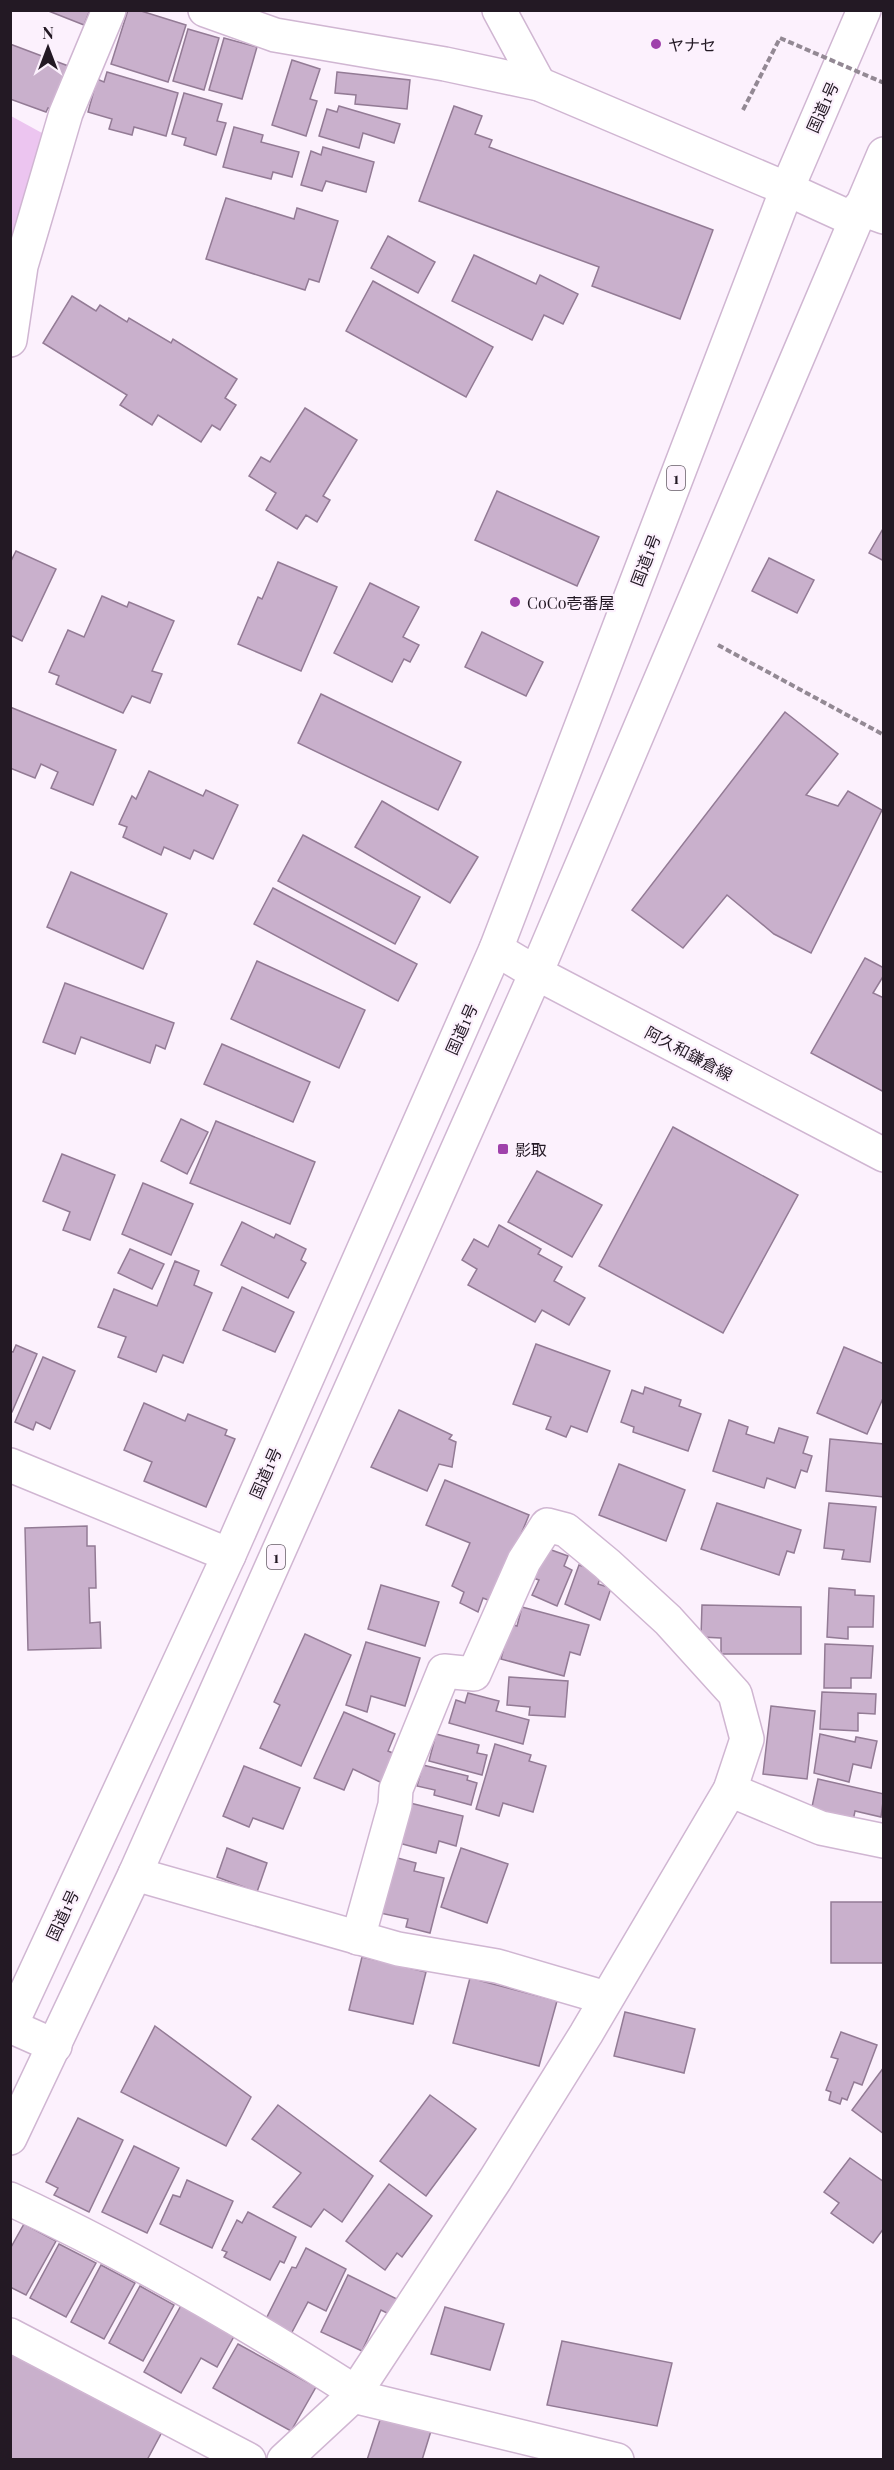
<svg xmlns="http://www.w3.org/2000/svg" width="894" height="2470" font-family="'Playfair Display','Noto Sans JP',serif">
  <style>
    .green { fill: #ecc5f0 }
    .building { fill: #c9b0cc; stroke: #937b95; stroke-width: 1.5 }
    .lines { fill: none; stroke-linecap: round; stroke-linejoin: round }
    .minor-casing { stroke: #d0b6d2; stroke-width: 36 }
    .major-casing { stroke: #d0b6d2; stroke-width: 36 }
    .highway-casing { stroke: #d0b6d2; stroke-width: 36 }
    .path { stroke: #938994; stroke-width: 4; stroke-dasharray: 6 3; stroke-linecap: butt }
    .minor { stroke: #fff; stroke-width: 33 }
    .major { stroke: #fff; stroke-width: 33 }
    .highway { stroke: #fff; stroke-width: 33 }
    .path-bridge { stroke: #938994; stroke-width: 4; stroke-dasharray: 6 3; stroke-linecap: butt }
    .poi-dot { fill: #9f41ab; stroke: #fcf1fd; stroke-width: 2 }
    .labels { text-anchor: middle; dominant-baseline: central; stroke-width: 4.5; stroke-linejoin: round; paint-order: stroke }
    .shield { fill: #fcf1fd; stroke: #645a65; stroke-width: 1.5 }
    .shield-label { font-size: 15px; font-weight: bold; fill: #231924 }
    .poi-label { font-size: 16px; fill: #231924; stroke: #fcf1fd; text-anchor: start }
    .street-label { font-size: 16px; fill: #231924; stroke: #fcf1fd }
  </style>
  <rect width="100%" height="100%" fill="#fcf1fd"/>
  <!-- green -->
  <polygon class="green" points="11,116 42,133 11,265"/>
  <!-- building -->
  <g class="building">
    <polygon points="46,10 90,10 84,25"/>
    <polygon points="128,10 138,10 186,25 168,82 111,64"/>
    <polygon points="188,29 219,38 204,90 173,81"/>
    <polygon points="224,38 257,47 242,99 209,90"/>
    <polygon points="10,44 71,67 55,110 48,108 46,112 10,99"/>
    <polygon points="292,60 320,69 310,99 317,101 306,136 272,125"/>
    <polygon points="107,72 178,93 166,136 134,127 132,135 109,129 112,119 88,112 97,79 104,82"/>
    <polygon points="337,72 410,80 407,109 355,104 356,95 335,93"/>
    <polygon points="184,93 222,104 217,121 226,123 216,155 184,145 186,138 172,134"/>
    <polygon points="339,106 400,124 394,143 363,133 359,148 319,136 327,109 337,112"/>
    <polygon points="454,106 482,116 475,134 492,140 489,147 713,230 680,319 592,286 599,267 419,201"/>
    <polygon points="234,127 263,135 261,142 299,152 292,177 273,172 271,179 223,167"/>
    <polygon points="323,147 374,162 366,192 326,181 322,191 301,185 311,151 321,155"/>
    <polygon points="226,198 294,219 297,208 338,221 319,282 309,279 305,290 206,259"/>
    <polygon points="388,236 435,262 418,293 371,268"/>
    <polygon points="474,255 536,284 540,275 578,294 563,324 544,315 532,340 452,301"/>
    <polygon points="373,281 493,347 466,397 346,331"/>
    <polygon points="72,296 96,311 100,305 127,322 129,318 171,343 173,339 237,379 225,398 236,405 220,430 212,425 201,442 158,415 152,425 120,405 127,395 43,343"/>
    <polygon points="305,408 357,440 323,496 330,500 317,522 306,515 297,529 266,510 276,493 249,476 261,457 270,462"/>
    <polygon points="497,491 599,537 577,586 475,540"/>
    <polygon points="884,527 884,561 869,553"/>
    <polygon points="16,551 56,569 22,641 10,635 10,563"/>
    <polygon points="769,558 814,580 797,613 752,591"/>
    <polygon points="278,562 337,587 301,671 238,644 258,597 262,599"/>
    <polygon points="370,583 419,607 403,637 419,645 410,662 404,659 392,682 334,653"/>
    <polygon points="102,596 127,607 129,602 174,621 152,671 162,674 150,703 132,696 123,713 56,684 59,676 49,672 68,630 84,637"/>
    <polygon points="482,632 543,662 526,696 465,667"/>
    <polygon points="321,694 461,762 438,810 298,743"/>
    <polygon points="10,707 116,750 93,805 51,788 58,772 41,764 35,778 10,768"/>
    <polygon points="785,712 838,754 806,795 838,806 848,791 882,810 811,953 774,934 727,895 683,948 632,910"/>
    <polygon points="149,771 203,796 206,790 238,805 213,859 194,850 190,859 164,847 161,855 123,837 127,827 119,824 132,796 136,799"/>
    <polygon points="382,801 478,857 450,903 355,847"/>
    <polygon points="303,835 420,897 395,944 278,881"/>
    <polygon points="71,872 167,914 143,969 47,927"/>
    <polygon points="273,888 417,964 398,1001 254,924"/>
    <polygon points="865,958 884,968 884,975 873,993 884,998 884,1092 811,1053"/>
    <polygon points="257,961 365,1010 339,1068 231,1019"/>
    <polygon points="65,983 174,1023 165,1049 156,1045 150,1063 81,1037 75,1054 43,1042"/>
    <polygon points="222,1044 310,1082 293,1122 204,1084"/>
    <polygon points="181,1119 208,1132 187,1174 161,1161"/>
    <polygon points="216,1121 315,1162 290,1224 190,1183"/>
    <polygon points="673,1127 798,1195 723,1333 599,1266"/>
    <polygon points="62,1154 115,1175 90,1240 63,1230 70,1212 43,1201"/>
    <polygon points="537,1171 602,1205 572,1257 508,1222"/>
    <polygon points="143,1183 193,1204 171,1255 122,1234"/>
    <polygon points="242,1222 274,1238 276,1234 306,1249 301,1260 306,1263 288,1298 221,1265"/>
    <polygon points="499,1225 541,1249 538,1254 562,1267 554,1281 585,1298 569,1325 542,1310 535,1322 468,1285 477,1269 462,1260 474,1239 488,1247"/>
    <polygon points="130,1249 164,1264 152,1289 118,1273"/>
    <polygon points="175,1261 199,1271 194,1285 212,1293 183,1363 163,1355 156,1372 118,1357 126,1337 98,1327 114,1289 157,1306"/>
    <polygon points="242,1287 294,1312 275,1352 223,1330"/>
    <polygon points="536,1344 610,1371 587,1432 571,1426 566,1437 546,1429 551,1417 513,1404"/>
    <polygon points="16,1345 37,1354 12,1412 10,1412 10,1351 13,1352"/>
    <polygon points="844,1347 884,1364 884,1396 867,1434 817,1413"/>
    <polygon points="43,1357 75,1371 50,1429 36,1422 33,1430 15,1422"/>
    <polygon points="645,1387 681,1400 679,1406 701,1414 688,1451 633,1432 634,1427 621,1422 632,1390 643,1394"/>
    <polygon points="144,1403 185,1421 188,1414 227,1430 225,1435 235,1439 206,1507 144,1481 152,1462 124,1450"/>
    <polygon points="399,1410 452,1435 449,1439 456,1442 452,1467 439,1464 427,1491 371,1467"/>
    <polygon points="729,1420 748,1427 746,1434 774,1443 779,1428 808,1437 803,1453 812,1456 807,1472 801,1470 795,1488 767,1478 764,1488 713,1471"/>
    <polygon points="830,1439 884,1444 884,1497 826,1491"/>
    <polygon points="619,1464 685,1490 666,1541 599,1515"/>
    <polygon points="445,1480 529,1515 493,1602 483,1598 478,1612 460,1603 464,1592 452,1586 470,1543 426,1525"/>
    <polygon points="717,1503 801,1530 794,1553 787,1551 779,1575 701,1549"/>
    <polygon points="829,1503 876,1507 870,1562 842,1559 844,1550 824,1548"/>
    <polygon points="87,1526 87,1546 95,1546 96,1588 89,1588 90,1623 100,1622 101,1648 28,1650 25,1528"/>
    <polygon points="546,1548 568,1556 564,1566 572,1570 557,1606 532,1595 539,1580 533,1578"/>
    <polygon points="579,1565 602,1573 598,1584 611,1588 600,1620 565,1604"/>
    <polygon points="381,1585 439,1602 425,1646 368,1629"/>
    <polygon points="829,1588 855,1590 855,1595 874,1596 873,1627 848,1627 848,1639 827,1637"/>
    <polygon points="702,1605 801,1607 801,1654 721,1654 721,1638 701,1637"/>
    <polygon points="522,1607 589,1625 580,1655 570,1652 564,1676 501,1659 510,1624 517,1626"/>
    <polygon points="305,1634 351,1655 301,1766 260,1748 280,1705 274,1702"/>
    <polygon points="366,1642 420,1658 405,1706 371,1696 367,1712 346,1705"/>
    <polygon points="825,1644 873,1646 871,1678 851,1678 851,1688 824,1688"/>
    <polygon points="509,1677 568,1681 565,1717 529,1715 530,1707 507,1705"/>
    <polygon points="822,1692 876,1694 875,1714 858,1713 858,1731 820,1729"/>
    <polygon points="468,1693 499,1701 496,1711 529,1720 523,1744 449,1723 456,1700 465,1703"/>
    <polygon points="771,1706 815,1711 807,1779 763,1774"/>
    <polygon points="344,1712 395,1734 388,1751 395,1754 382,1783 353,1769 344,1790 314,1778"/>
    <polygon points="436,1734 479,1745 477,1753 487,1755 482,1775 429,1761"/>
    <polygon points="820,1734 855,1742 856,1737 877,1741 871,1768 853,1764 849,1782 814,1773"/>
    <polygon points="495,1744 531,1755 529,1761 546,1766 533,1812 503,1803 499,1816 476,1809"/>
    <polygon points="423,1765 468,1776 467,1780 477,1783 471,1805 434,1795 435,1790 417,1786"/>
    <polygon points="244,1766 300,1788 283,1829 253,1818 249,1827 223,1816"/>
    <polygon points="818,1779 884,1794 881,1817 855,1811 852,1826 810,1816"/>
    <polygon points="406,1802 463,1816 456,1846 439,1841 436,1853 395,1842"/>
    <polygon points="227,1848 267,1863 257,1892 217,1877"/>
    <polygon points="461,1848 508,1864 487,1923 441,1907"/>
    <polygon points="394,1857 416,1863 414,1871 444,1878 430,1933 406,1927 408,1919 380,1913"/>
    <rect x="831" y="1902" width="53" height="61"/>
    <polygon points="362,1957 426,1972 413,2024 349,2010"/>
    <polygon points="470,1978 557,2001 539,2066 453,2043"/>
    <polygon points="625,2012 695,2029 684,2073 614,2056"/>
    <polygon points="155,2026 251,2097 226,2146 121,2092"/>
    <polygon points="841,2032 877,2045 862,2085 854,2082 847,2100 842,2098 840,2104 829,2100 831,2092 826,2090 838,2059 831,2057"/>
    <polygon points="884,2067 884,2134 852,2110"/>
    <polygon points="430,2095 476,2129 426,2196 380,2161"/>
    <polygon points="278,2105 373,2176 342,2222 324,2209 311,2227 273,2207 301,2173 252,2139"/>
    <polygon points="78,2118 123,2140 89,2212 54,2195 58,2188 46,2182"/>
    <polygon points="134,2146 179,2168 147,2233 102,2212"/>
    <polygon points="850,2158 884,2182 884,2228 873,2243 831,2213 839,2203 824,2192"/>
    <polygon points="187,2180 233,2201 212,2248 160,2224 173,2195 180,2197"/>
    <polygon points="389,2184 432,2216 402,2257 397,2253 385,2270 346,2241"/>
    <polygon points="248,2212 296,2237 284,2263 280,2261 270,2280 224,2257 227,2252 222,2250 237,2220 242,2223"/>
    <polygon points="24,2224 56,2241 26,2295 10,2287 10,2249"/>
    <polygon points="59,2244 96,2263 66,2317 30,2298"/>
    <polygon points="306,2248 346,2269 326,2311 308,2302 291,2334 265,2321 292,2267 296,2268"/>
    <polygon points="101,2265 135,2283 104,2339 71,2322"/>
    <polygon points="348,2275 403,2302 395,2317 381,2310 362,2351 321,2332"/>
    <polygon points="140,2286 174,2305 143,2361 109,2343"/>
    <polygon points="183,2302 237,2331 217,2367 201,2358 181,2393 144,2372"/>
    <polygon points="445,2307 504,2324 490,2370 431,2354"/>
    <polygon points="562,2341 672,2363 657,2426 547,2405"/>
    <polygon points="238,2344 316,2387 291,2431 213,2388"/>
    <polygon points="10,2350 62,2376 61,2380 163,2430 147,2460 10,2460"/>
    <polygon points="381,2417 431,2431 422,2460 367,2460"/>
  </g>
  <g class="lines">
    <!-- minor casing -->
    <g class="minor-casing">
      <g id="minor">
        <polyline points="205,10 275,35 445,64 539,84 787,189 855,220"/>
        <polyline points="499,10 539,84"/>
        <polyline points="859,208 884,217"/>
        <polyline points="10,340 21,266 66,113 109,10"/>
        <polyline points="10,1465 229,1555"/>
        <polyline points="730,1790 821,1828 884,1841"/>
        <polyline points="135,1874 398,1949 497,1966 606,1998"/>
        <polyline points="10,2026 55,2046"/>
        <path d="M10 2199C131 2255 244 2321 355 2392"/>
        <polyline points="10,2335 249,2460"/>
        <polyline points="353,2396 495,2180 586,2034 730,1790 747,1739 735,1694 668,1620 607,1564 566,1530 547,1525 524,1561 474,1674 444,1671 396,1789 395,1805 358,1938"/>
        <polyline points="284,2460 353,2396 617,2460"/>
      </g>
    </g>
    <!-- major casing -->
    <g class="major-casing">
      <polyline id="major" points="496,949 536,973 884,1155"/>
    </g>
    <!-- highway casing -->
    <g class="highway-casing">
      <g id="highway">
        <polyline points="10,2027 229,1555 496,949 787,189 864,10"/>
        <polyline points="10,2138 135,1874 536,973 884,154"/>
      </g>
    </g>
    <!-- path -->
    <g class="path">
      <polyline points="743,110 780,38"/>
      <polyline points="718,645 884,735"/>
    </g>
    <!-- minor -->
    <use href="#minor" class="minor"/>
    <!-- major -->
    <use href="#major" class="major"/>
    <!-- highway -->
    <use href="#highway" class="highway"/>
    <!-- path-bridge -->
    <polyline class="path-bridge" points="780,38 884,83"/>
  </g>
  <!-- markers -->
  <g class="poi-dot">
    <circle cx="656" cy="44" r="6"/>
    <circle cx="515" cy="602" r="6"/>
    <rect x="497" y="1143" width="12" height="12" rx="3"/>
  </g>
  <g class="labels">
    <!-- shield labels -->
    <g class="shield">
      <rect x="667" y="466" width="18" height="24" rx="4.5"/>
      <rect x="267" y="1545" width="18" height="24" rx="4.5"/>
    </g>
    <g class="shield-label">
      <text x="676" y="478">1</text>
      <text x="276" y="1557">1</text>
    </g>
    <!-- poi labels -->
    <g class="poi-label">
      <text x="668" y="44">ヤナセ</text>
      <text x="527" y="602">CoCo壱番屋</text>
      <text x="515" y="1149">影取</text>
    </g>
    <!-- street labels -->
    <g class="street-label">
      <text transform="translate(822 107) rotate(-66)">国道1号</text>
      <text transform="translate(645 560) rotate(-69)">国道1号</text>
      <text transform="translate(461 1029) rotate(-66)">国道1号</text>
      <text transform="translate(689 1053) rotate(28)">阿久和鎌倉線</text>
      <text transform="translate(265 1473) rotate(-66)">国道1号</text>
      <text transform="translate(62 1915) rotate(-65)">国道1号</text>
    </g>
  </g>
  <!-- border -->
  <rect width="894" height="2470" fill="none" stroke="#231924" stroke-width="24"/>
  <!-- north arrow -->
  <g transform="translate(48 48)" stroke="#fcf1fd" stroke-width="4.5" paint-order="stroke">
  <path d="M0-4.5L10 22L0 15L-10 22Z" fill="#231924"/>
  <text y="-9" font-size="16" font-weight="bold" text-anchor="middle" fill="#231924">N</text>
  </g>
</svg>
